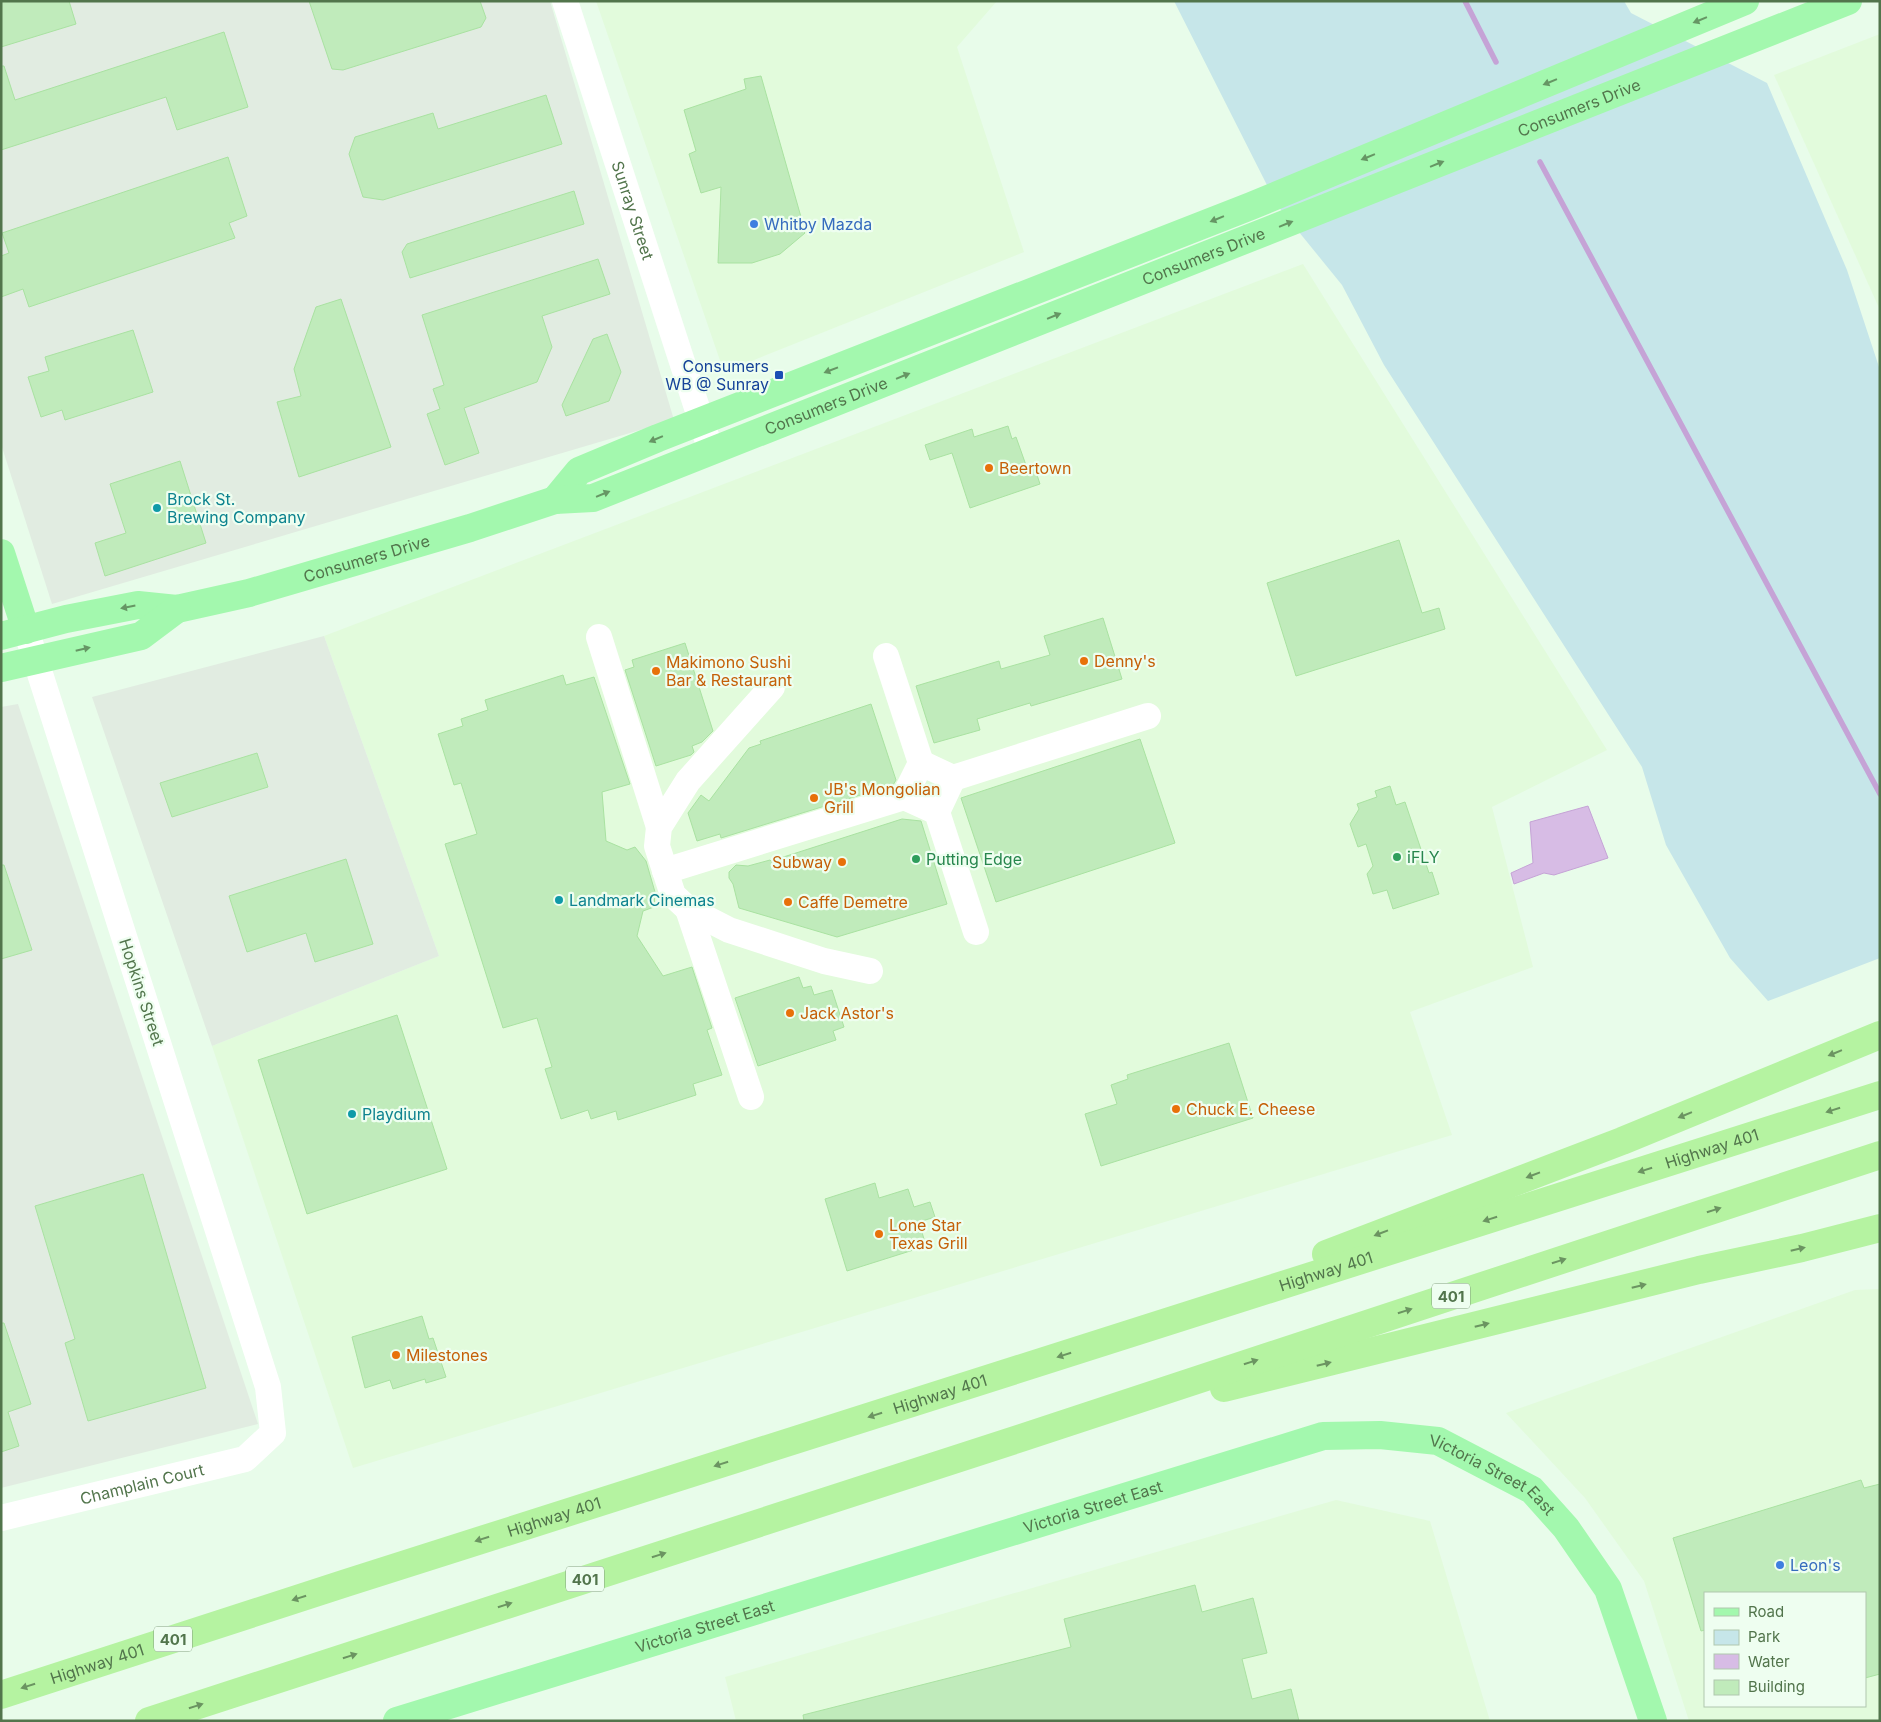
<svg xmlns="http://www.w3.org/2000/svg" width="1881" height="1722" font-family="Inter,sans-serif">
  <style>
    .commercial { fill: #e2fbdc; fill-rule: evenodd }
    .industrial { fill: #e1ece1 }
    .green { fill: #c6e6e9 }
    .water { fill: #d7bce5; stroke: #c5a3d6 }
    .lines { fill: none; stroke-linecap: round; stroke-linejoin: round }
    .stream { stroke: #c5a3d6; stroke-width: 5.5 }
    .building { fill: #c0ebbb; stroke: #a9e2a1 }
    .minor { stroke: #fff; stroke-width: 26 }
    .major { stroke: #a3f8ae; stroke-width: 28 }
    .highway { stroke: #b5f3a1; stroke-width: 28 }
    .oneway { fill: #669664 }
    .oneway2 { fill: #6b9461 }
    .shop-dot { fill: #3f7fe0; stroke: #eefef0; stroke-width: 2 }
    .transit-dot { fill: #1a4fb4; stroke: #eefef0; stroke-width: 2 }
    .food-dot { fill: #e8710a; stroke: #eefef0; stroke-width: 2 }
    .culture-dot { fill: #0f9aa8; stroke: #eefef0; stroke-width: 2 }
    .leisure-dot { fill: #2e9e5b; stroke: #eefef0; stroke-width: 2 }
    .labels { text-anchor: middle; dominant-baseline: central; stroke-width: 4.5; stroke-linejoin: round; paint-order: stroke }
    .shield { fill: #eefef0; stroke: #819e7d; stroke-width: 1 }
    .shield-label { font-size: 15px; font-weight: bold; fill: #52754c }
    .street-label { font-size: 16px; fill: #52754c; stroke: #eefef0 }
    .shop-label { font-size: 16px; fill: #366cbe; stroke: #eefef0; text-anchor: start }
    .transit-label { font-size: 16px; fill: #164399; stroke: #eefef0; text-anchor: end }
    .food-label { font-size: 16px; fill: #c56008; stroke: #eefef0; text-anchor: start }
    .culture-label { font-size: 16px; fill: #0d838f; stroke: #eefef0; text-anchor: start }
    .leisure-label { font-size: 16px; fill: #27864d; stroke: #eefef0; text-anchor: start }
  </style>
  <rect width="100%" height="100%" fill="#e8fcea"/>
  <!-- commercial -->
  <g class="commercial">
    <polygon points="596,1 997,1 957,47 1024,252 724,372"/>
    <polygon points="1880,34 1880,310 1774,75"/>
    <polygon points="1303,264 1607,750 1492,807 1533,967 1410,1012 1452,1135 353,1468 212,1046 439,956 324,636"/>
    <path d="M1880 1289V1721H1689L1644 1581 1585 1498 1506 1413 1855 1290ZM1705 1593H1865V1706H1705Z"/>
    <polygon points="1336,1500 1430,1521 1490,1721 736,1721 725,1677"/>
  </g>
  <!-- industrial -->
  <g class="industrial">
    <polygon points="1,1 550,1 674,420 52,604 1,444"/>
    <polygon points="324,636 439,956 212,1046 92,697"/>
    <polygon points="18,704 258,1424 1,1488 1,707"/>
  </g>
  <!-- green -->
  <polygon class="green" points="1174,1 1624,1 1631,13 1767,83 1847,270 1880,370 1880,958 1768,1001 1730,958 1666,845 1642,767 1384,365 1342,285 1277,205"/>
  <!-- water -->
  <polygon class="water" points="1588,806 1608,858 1554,875 1544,873 1514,884 1511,873 1533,863 1530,822"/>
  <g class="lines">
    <!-- stream -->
    <g class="stream">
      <polyline points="1465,1 1496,62"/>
      <polyline points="1540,162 1880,794"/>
    </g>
  </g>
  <!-- building -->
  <g class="building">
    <polygon points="1,1 69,1 76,24 1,47"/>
    <polygon points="309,1 480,1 486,18 481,27 343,70 332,69"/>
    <polygon points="224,32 248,107 177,130 166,97 1,150 1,66 4,66 15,100"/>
    <polygon points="761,76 801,217 794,221 805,233 780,254 752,263 718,263 721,187 701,193 689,154 696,151 684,110 746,89 744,79"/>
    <polygon points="546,95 562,144 383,200 363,197 349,154 355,137 433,113 438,129"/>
    <polygon points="228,157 247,216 229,223 235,238 29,307 23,289 1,297 1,256 9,253 2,233"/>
    <polygon points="574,191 584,224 410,278 402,252 407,244"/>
    <polygon points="598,259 610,294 542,316 552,347 537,382 464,408 479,453 445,465 427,414 440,409 433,389 444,385 422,315"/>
    <polygon points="341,299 391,447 299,477 277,402 301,396 294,369 316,307"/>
    <polygon points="133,330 153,392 65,420 62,410 41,417 28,377 49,371 45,357"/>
    <polygon points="607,334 621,372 609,401 566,416 562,405 593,339"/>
    <polygon points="1008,426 1012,439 1016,437 1027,468 1034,466 1040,484 970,508 952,453 930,460 925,445 972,429 974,437"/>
    <polygon points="180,461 206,543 105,576 95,543 126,533 110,484"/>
    <polygon points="1399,540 1422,613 1439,608 1445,629 1296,676 1267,583"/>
    <polygon points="1103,618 1122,679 1031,706 1030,703 977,719 980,730 934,743 916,686 999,661 1001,669 1050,655 1044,636"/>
    <polygon points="685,643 713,731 702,742 692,746 694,752 691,755 656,766 625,670 634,667 632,660"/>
    <polygon points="563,675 566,685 594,677 630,784 602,792 606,841 627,850 635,847 646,861 655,892 654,907 643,911 637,936 663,976 692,967 712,1028 707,1030 722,1075 693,1084 696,1095 618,1120 616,1111 591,1119 588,1110 561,1119 545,1069 552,1067 537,1018 503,1028 445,844 477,834 461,783 454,785 438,734 463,726 461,719 488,710 485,700"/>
    <polygon points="871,704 896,780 893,785 721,838 720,834 697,841 688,813 701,795 709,801 749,748 761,744 760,741"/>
    <polygon points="1140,739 1175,843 996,902 961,798"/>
    <polygon points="257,753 268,787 172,817 160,783"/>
    <polygon points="1390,786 1396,805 1405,802 1429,873 1432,872 1439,894 1393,909 1387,890 1373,894 1367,874 1373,866 1366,844 1358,847 1350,824 1359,809 1357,804 1377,797 1375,791"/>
    <polygon points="902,819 921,821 947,904 837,937 739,908 733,884 729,878 729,872 736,865 748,866 770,860 771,861"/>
    <polygon points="346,859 373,944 315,962 306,933 247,952 229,896"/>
    <polygon points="1,865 4,865 32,950 1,959"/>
    <polygon points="799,977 803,988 811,986 814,995 832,990 844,1027 833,1031 836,1040 758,1066 735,998"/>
    <polygon points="397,1015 447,1169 307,1214 258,1060"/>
    <polygon points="1229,1043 1253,1118 1101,1166 1085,1114 1117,1104 1111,1085 1128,1079 1127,1075"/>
    <polygon points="143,1174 206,1388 88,1421 65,1343 75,1339 35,1206"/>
    <polygon points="875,1183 879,1198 908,1189 914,1207 930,1202 935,1217 919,1222 926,1246 847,1271 825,1199"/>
    <polygon points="422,1316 429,1339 433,1338 446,1377 426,1383 425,1379 393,1389 390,1380 365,1388 352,1337"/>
    <polygon points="1,1323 4,1323 31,1404 8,1412 19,1446 1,1452"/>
    <polygon points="1861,1480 1864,1488 1880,1484 1880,1674 1865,1678 1865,1593 1705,1593 1705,1630 1701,1631 1673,1538"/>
    <polygon points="1195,1585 1202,1612 1253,1598 1267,1653 1242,1659 1252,1699 1291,1689 1299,1721 804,1721 803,1715 1071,1647 1064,1619"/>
  </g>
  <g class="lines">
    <!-- minor -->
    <g class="minor">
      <path id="s1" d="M565 1 711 451"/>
      <polyline points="599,637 659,827"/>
      <polyline points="886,656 921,763"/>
      <polyline points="772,687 688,781 659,827 657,846 673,895 688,909 729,930 824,961 870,971"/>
      <polyline points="953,778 1148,716"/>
      <polyline points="937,812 904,797 921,763 953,778 937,812 976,932"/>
      <polyline points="665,871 904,797"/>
      <polyline points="688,909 751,1097"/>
      <path id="s2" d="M1 1518 245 1459 273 1433 268 1387 26 630"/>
    </g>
    <!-- major -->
    <g class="major">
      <polyline points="555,500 579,471 658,438 1251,206 1745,1"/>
      <polyline points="1,553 26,630"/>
      <path id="s3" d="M1 636 66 619 138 605 177 609 249 593 470 528 555 500 593 498 1848 1"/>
      <polyline points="1,668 141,636 177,609"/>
      <path id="s4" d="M397 1721 1323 1436 1380 1435 1438 1441 1532 1490 1566 1528 1608 1589 1653 1721"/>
    </g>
    <!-- highway -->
    <g class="highway">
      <polyline points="1326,1254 1622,1141 1880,1035"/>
      <polyline points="1224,1388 1699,1270 1802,1248 1880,1228"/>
      <path id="s5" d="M1 1695 346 1583 1880 1095"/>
      <polyline points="149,1721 1021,1438 1880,1155"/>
    </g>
  </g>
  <!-- one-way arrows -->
  <defs><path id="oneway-solid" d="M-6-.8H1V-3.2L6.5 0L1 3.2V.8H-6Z" transform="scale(1.25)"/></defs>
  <g class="oneway">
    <use href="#oneway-solid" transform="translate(1700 20) rotate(158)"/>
    <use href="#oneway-solid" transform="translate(1550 82) rotate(158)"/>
    <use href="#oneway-solid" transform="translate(1368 157) rotate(158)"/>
    <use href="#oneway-solid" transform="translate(1437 164) rotate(-22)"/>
    <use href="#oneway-solid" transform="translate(1217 219) rotate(158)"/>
    <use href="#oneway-solid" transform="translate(1286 224) rotate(-22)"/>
    <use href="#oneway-solid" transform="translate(1054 316) rotate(-22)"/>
    <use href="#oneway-solid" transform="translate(831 370) rotate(159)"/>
    <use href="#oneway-solid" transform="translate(903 376) rotate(-22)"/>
    <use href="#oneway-solid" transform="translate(656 439) rotate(157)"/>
    <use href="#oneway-solid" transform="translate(603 494) rotate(-22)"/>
    <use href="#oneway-solid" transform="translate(128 607) rotate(169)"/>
    <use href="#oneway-solid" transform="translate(83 649) rotate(-13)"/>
  </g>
  <g class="oneway2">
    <use href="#oneway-solid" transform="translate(1835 1053) rotate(158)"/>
    <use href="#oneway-solid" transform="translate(1833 1110) rotate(162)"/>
    <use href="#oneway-solid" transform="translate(1685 1115) rotate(158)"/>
    <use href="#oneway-solid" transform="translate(1645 1170) rotate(162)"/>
    <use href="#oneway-solid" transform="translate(1533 1175) rotate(159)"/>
    <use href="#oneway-solid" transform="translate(1714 1210) rotate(-18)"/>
    <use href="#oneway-solid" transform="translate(1490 1219) rotate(162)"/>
    <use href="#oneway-solid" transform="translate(1381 1233) rotate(159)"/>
    <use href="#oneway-solid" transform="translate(1798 1249) rotate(-13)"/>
    <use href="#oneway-solid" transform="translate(1559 1261) rotate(-18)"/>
    <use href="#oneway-solid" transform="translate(1639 1286) rotate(-14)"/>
    <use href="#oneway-solid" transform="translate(1405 1311) rotate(-18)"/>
    <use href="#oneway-solid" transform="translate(1482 1325) rotate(-14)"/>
    <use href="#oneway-solid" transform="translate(1064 1355) rotate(162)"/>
    <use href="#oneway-solid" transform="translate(1251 1362) rotate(-18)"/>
    <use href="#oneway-solid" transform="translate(1324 1364) rotate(-14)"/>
    <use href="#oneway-solid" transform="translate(875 1415) rotate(162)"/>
    <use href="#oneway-solid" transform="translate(721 1464) rotate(162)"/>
    <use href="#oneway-solid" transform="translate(482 1539) rotate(162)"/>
    <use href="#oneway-solid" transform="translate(659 1555) rotate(-18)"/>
    <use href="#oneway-solid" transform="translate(299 1598) rotate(162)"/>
    <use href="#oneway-solid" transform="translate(505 1605) rotate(-18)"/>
    <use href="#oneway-solid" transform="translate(350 1656) rotate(-18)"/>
    <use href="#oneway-solid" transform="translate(28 1686) rotate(162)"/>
    <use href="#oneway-solid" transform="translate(196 1706) rotate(-18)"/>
  </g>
  <!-- markers -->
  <g class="shop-dot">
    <circle cx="754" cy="224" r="5"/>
    <circle cx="1780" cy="1565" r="5"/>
  </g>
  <rect class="transit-dot" x="774" y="370" width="10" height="10" rx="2.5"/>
  <g class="food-dot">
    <circle cx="989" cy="468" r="5"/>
    <circle cx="1084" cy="661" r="5"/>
    <circle cx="656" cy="671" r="5"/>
    <circle cx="814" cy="798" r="5"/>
    <circle cx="842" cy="862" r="5"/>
    <circle cx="788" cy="902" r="5"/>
    <circle cx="790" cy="1013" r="5"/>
    <circle cx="1176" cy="1109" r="5"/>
    <circle cx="879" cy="1234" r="5"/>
    <circle cx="396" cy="1355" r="5"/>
  </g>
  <g class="culture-dot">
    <circle cx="157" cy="508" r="5"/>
    <circle cx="559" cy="900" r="5"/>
    <circle cx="352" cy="1114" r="5"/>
  </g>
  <g class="leisure-dot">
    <circle cx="1397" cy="857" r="5"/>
    <circle cx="916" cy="859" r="5"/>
  </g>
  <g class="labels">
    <!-- shield labels -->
    <g class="shield">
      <rect x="1432" y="1283.5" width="38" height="25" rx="4"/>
      <rect x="566" y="1566.5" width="38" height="25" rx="4"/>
      <rect x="154" y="1626.5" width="38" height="25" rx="4"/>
    </g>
    <g class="shield-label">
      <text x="1451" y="1296">401</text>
      <text x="585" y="1579">401</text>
      <text x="173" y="1639">401</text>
    </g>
    <!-- street labels -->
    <g class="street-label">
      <text stroke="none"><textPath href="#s3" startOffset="1672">Consumers Drive</textPath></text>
      <text stroke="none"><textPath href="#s1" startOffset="220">Sunray Street</textPath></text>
      <text stroke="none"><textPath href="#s3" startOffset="1268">Consumers Drive</textPath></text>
      <text stroke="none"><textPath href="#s3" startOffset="862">Consumers Drive</textPath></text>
      <text stroke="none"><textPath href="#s3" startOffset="376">Consumers Drive</textPath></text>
      <text transform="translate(142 992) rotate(72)">Hopkins Street</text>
      <text stroke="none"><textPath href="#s5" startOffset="1796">Highway 401</textPath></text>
      <text stroke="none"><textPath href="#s5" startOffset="1391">Highway 401</textPath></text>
      <text stroke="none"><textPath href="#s5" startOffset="986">Highway 401</textPath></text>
      <text stroke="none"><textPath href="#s4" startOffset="1148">Victoria Street East</textPath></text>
      <text stroke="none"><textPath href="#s2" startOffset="145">Champlain Court</textPath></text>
      <text stroke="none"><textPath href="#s4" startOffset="728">Victoria Street East</textPath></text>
      <text stroke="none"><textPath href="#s5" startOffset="581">Highway 401</textPath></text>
      <text stroke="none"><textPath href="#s4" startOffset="322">Victoria Street East</textPath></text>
      <text stroke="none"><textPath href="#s5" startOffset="101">Highway 401</textPath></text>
    </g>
    <!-- shop labels -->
    <g class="shop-label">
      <text x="764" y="224">Whitby Mazda</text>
      <text x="1790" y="1565">Leon's</text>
    </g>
    <!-- transit labels -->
    <g class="transit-label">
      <text x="769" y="366">Consumers<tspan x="769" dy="18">WB @ Sunray</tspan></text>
    </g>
    <!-- food labels -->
    <g class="food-label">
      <text x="999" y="468">Beertown</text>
      <text x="1094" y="661">Denny's</text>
      <text x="666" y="662">Makimono Sushi<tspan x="666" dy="18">Bar &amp; Restaurant</tspan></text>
      <text x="824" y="789">JB's Mongolian<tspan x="824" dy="18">Grill</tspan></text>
      <text x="832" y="862" text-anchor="end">Subway</text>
      <text x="798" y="902">Caffe Demetre</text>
      <text x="800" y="1013">Jack Astor's</text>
      <text x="1186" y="1109">Chuck E. Cheese</text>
      <text x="889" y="1225">Lone Star<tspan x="889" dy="18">Texas Grill</tspan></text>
      <text x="406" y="1355">Milestones</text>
    </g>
    <!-- culture labels -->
    <g class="culture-label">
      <text x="167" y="499">Brock St.<tspan x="167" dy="18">Brewing Company</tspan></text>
      <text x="569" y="900">Landmark Cinemas</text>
      <text x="362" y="1114">Playdium</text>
    </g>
    <!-- leisure labels -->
    <g class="leisure-label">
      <text x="1407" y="857">iFLY</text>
      <text x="926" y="859">Putting Edge</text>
    </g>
  </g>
  <!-- border -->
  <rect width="1881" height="1722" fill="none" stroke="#52754c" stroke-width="5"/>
  <!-- legend -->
  <rect x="1704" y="1592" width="162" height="115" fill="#eefef0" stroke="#b0c7ae"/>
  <rect x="1714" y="1608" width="25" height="8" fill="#a3f8ae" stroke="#b0c7ae"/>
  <text x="1748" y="1617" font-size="15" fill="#52754c">Road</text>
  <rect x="1714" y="1630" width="25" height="15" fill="#c6e6e9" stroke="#b0c7ae"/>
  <text x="1748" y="1642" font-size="15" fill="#52754c">Park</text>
  <rect x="1714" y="1654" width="25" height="15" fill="#d7bce5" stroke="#b0c7ae"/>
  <text x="1748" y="1667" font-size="15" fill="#52754c">Water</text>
  <rect x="1714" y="1680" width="25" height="15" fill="#c0ebbb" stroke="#b0c7ae"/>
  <text x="1748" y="1692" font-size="15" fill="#52754c">Building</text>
</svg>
